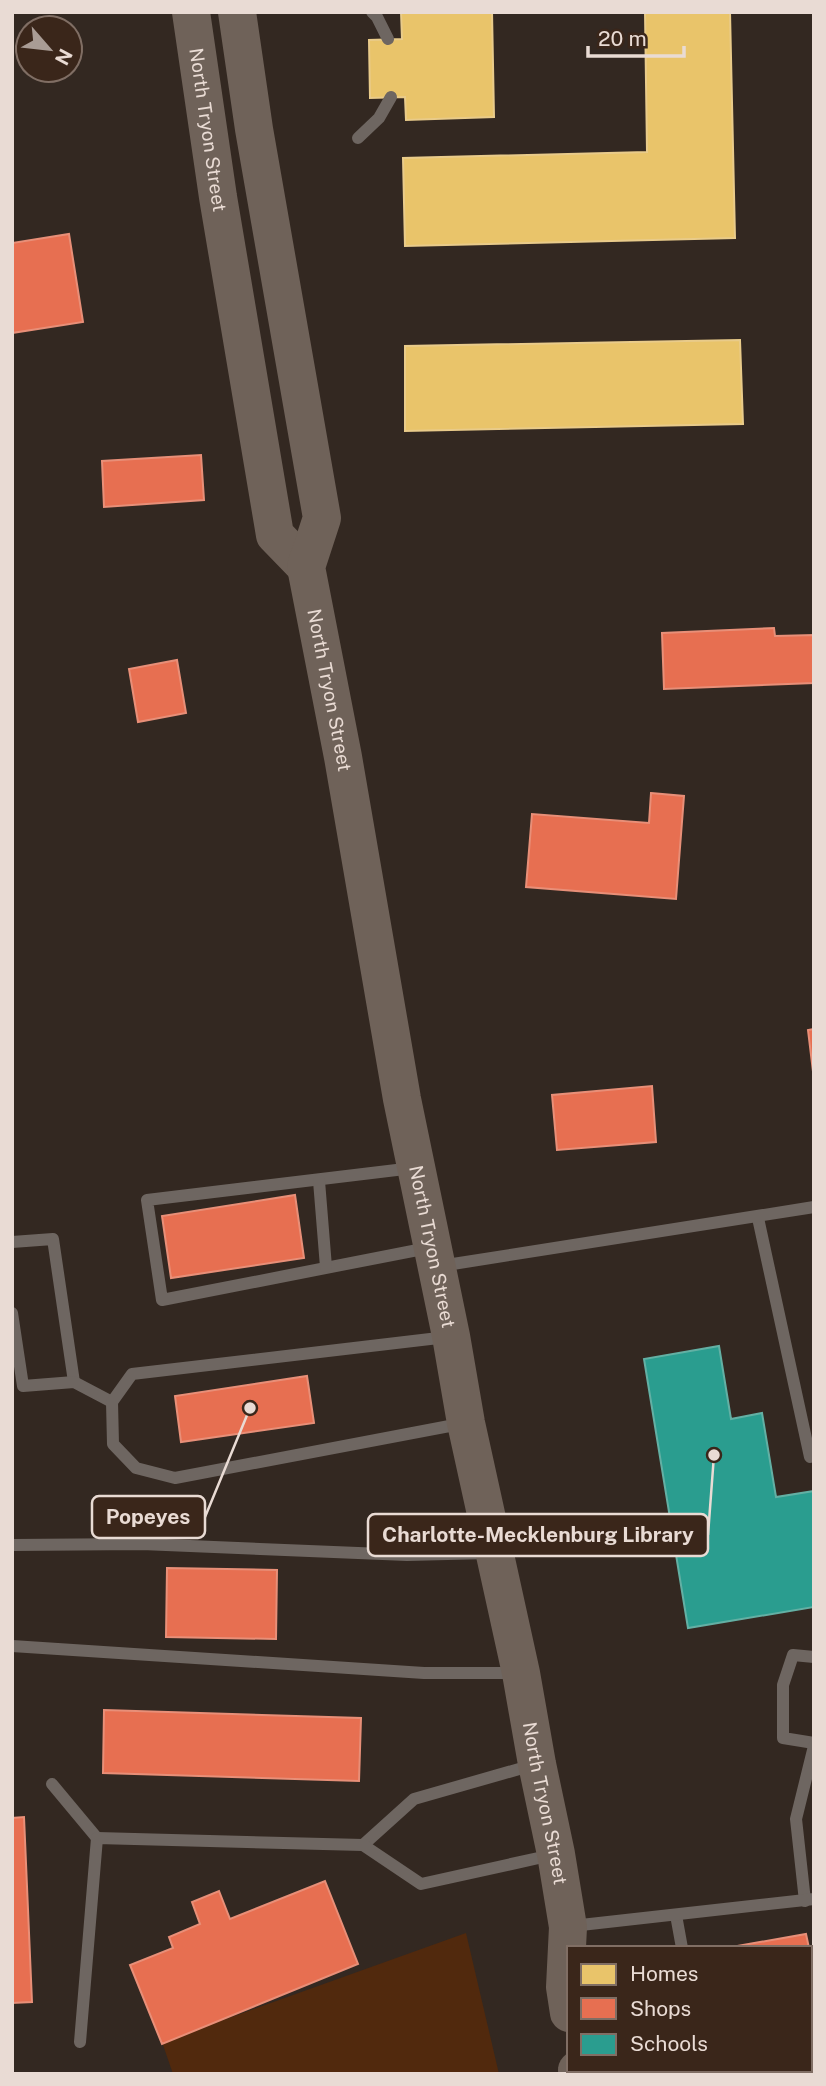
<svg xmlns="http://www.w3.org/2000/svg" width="826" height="2086" font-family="'Public Sans',sans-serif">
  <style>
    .green { fill: #51290d }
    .homes { fill: #e9c46a; stroke: #e9cb8a; stroke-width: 2 }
    .shops { fill: #e76f51; stroke: #e88f78; stroke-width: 2 }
    .schools { fill: #2a9d8f; stroke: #63b0a4; stroke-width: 2 }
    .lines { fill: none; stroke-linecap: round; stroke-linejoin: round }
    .service { stroke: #6e6661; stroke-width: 12 }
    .primary { stroke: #6f6259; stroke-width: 38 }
    .labels { text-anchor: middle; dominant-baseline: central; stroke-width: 7; stroke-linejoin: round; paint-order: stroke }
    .street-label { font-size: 19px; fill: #e9dbd4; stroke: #3a261a }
    .leader { fill: none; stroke: #e9dbd4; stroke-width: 2.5 }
    .callout-dot { fill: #e9dbd4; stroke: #3a261a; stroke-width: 2.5 }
    .callout { fill: #3a261a; stroke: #e9dbd4; stroke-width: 2.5 }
    .callout-label { font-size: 21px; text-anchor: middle; font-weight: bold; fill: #e9dbd4 }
  </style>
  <rect width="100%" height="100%" fill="#332821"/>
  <!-- green -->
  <polygon class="green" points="466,1933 499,2074 173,2074 162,2042"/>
  <!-- homes -->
  <g class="homes">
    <polygon points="401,12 492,12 494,117 406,120 405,97 370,98 369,40 402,39"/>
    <polygon points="645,12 730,12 735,238 405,246 403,158 647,152"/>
    <polygon points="740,340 743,424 405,431 405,346"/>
  </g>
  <!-- shops -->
  <g class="shops">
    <polygon points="69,234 83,322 12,333 12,243"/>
    <polygon points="201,455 204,500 104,507 102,461"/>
    <polygon points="774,628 775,636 814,635 814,683 664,689 662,633"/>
    <polygon points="177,660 186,713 138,722 129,669"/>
    <polygon points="651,793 684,796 676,899 526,887 532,814 649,823"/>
    <polygon points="814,1029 814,1080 808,1030"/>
    <polygon points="652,1086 656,1142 557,1150 552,1095"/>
    <polygon points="295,1195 304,1258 171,1278 162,1216"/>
    <polygon points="307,1376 314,1423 181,1442 175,1396"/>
    <polygon points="167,1568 277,1570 276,1639 166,1637"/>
    <polygon points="104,1710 361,1718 359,1781 103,1773"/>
    <polygon points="24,1817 32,2002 12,2003 12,1818"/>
    <polygon points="325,1881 358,1964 162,2044 130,1965 173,1948 169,1937 200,1924 192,1902 219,1891 230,1919"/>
    <polygon points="806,1934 809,1948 726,1948"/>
    <polygon points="810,1958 814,1979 814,2008 810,2009"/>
  </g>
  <!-- schools -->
  <polygon class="schools" points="719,1346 731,1419 762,1413 776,1497 814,1491 814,1607 688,1628 644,1359"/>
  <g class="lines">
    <!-- service -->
    <g class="service">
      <polyline points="372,12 377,17 388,39"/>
      <polyline points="358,138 379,118 391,97"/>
      <polyline points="413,1168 147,1200 162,1300 428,1248"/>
      <polyline points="319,1181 326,1267"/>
      <polyline points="758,1218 810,1457 814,1456"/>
      <polyline points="12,1242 53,1239 74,1382"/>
      <polyline points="440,1266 814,1207"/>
      <polyline points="12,1313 23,1386 74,1382 112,1402"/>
      <polyline points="447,1337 132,1374 112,1402 113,1444 136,1468 175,1478 460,1424"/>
      <polyline points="12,1545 142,1544 407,1555 489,1553"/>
      <polyline points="12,1646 424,1673 519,1673"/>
      <polyline points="814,1657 793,1655 783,1685 783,1738 814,1743"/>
      <polyline points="52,1784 97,1838"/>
      <polyline points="363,1845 414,1799 533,1765"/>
      <polyline points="805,1901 796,1819 814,1746"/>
      <polyline points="676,1915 682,1948"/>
      <polyline points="572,1926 814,1899"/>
      <polyline points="810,2021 814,2022"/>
      <polyline points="80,2042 97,1838 363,1845 421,1884 552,1855"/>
      <polyline points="811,2043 814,2043"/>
      <polyline points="813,2061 814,2061"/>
      <polyline points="705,2070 706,2074"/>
      <polyline points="731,2074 732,2070"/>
      <polyline points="742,2074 770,2070"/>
    </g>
    <!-- primary -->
    <g class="primary">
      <path id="s1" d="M191 12 218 197 275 535 306 567"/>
      <path id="s2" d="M237 12 254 129 322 518 306 567 343 757 402 1099 451 1336 466 1423 521 1673 537 1764 556 1854 568 1927 565 1987 569 2013"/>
      <polyline points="577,2070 578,2074"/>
      <polyline points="631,2070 632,2074"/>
    </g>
  </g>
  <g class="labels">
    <!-- street labels -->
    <g class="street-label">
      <text stroke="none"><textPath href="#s1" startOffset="119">North Tryon Street</textPath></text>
      <text stroke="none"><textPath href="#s2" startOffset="690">North Tryon Street</textPath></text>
      <text stroke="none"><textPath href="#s2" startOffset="1256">North Tryon Street</textPath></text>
      <text stroke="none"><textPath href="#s2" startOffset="1824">North Tryon Street</textPath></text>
    </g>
  </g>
  <!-- callouts -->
  <path class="leader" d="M250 1408L205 1517M714 1455L708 1535"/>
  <g class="callout-dot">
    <circle cx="250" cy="1408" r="7"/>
    <circle cx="714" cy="1455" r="7"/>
  </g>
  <g class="callout">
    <rect x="92" y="1496" width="113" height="42" rx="7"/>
    <rect x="368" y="1514" width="340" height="42" rx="7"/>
  </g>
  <g class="callout-label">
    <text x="148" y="1524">Popeyes</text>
    <text x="538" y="1542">Charlotte-Mecklenburg Library</text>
  </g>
  <!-- border -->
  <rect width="826" height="2086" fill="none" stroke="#e9dbd4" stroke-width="28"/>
  <!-- legend -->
  <rect x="567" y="1946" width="245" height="126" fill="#3a261a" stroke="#806e64" stroke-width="2"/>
  <rect x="581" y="1964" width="35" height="21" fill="#e9c46a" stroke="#806e64" stroke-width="2"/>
  <text x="630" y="1981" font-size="21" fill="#e9dbd4">Homes</text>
  <rect x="581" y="1998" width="35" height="21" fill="#e76f51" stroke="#806e64" stroke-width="2"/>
  <text x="630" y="2016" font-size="21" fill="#e9dbd4">Shops</text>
  <rect x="581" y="2034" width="35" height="21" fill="#2a9d8f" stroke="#806e64" stroke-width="2"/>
  <text x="630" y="2051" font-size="21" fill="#e9dbd4">Schools</text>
  <!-- north arrow -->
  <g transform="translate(49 49) rotate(118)"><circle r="33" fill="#3a261a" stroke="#806e64" stroke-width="2"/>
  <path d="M0-5L12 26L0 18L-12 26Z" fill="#a99c95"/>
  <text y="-10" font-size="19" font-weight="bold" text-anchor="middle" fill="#e9dbd4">N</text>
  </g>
  <!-- scale -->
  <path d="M588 46v10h96v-10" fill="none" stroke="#e9dbd4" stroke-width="3.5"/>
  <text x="598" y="46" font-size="21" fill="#e9dbd4" stroke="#3a261a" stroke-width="5" paint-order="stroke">20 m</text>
</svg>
